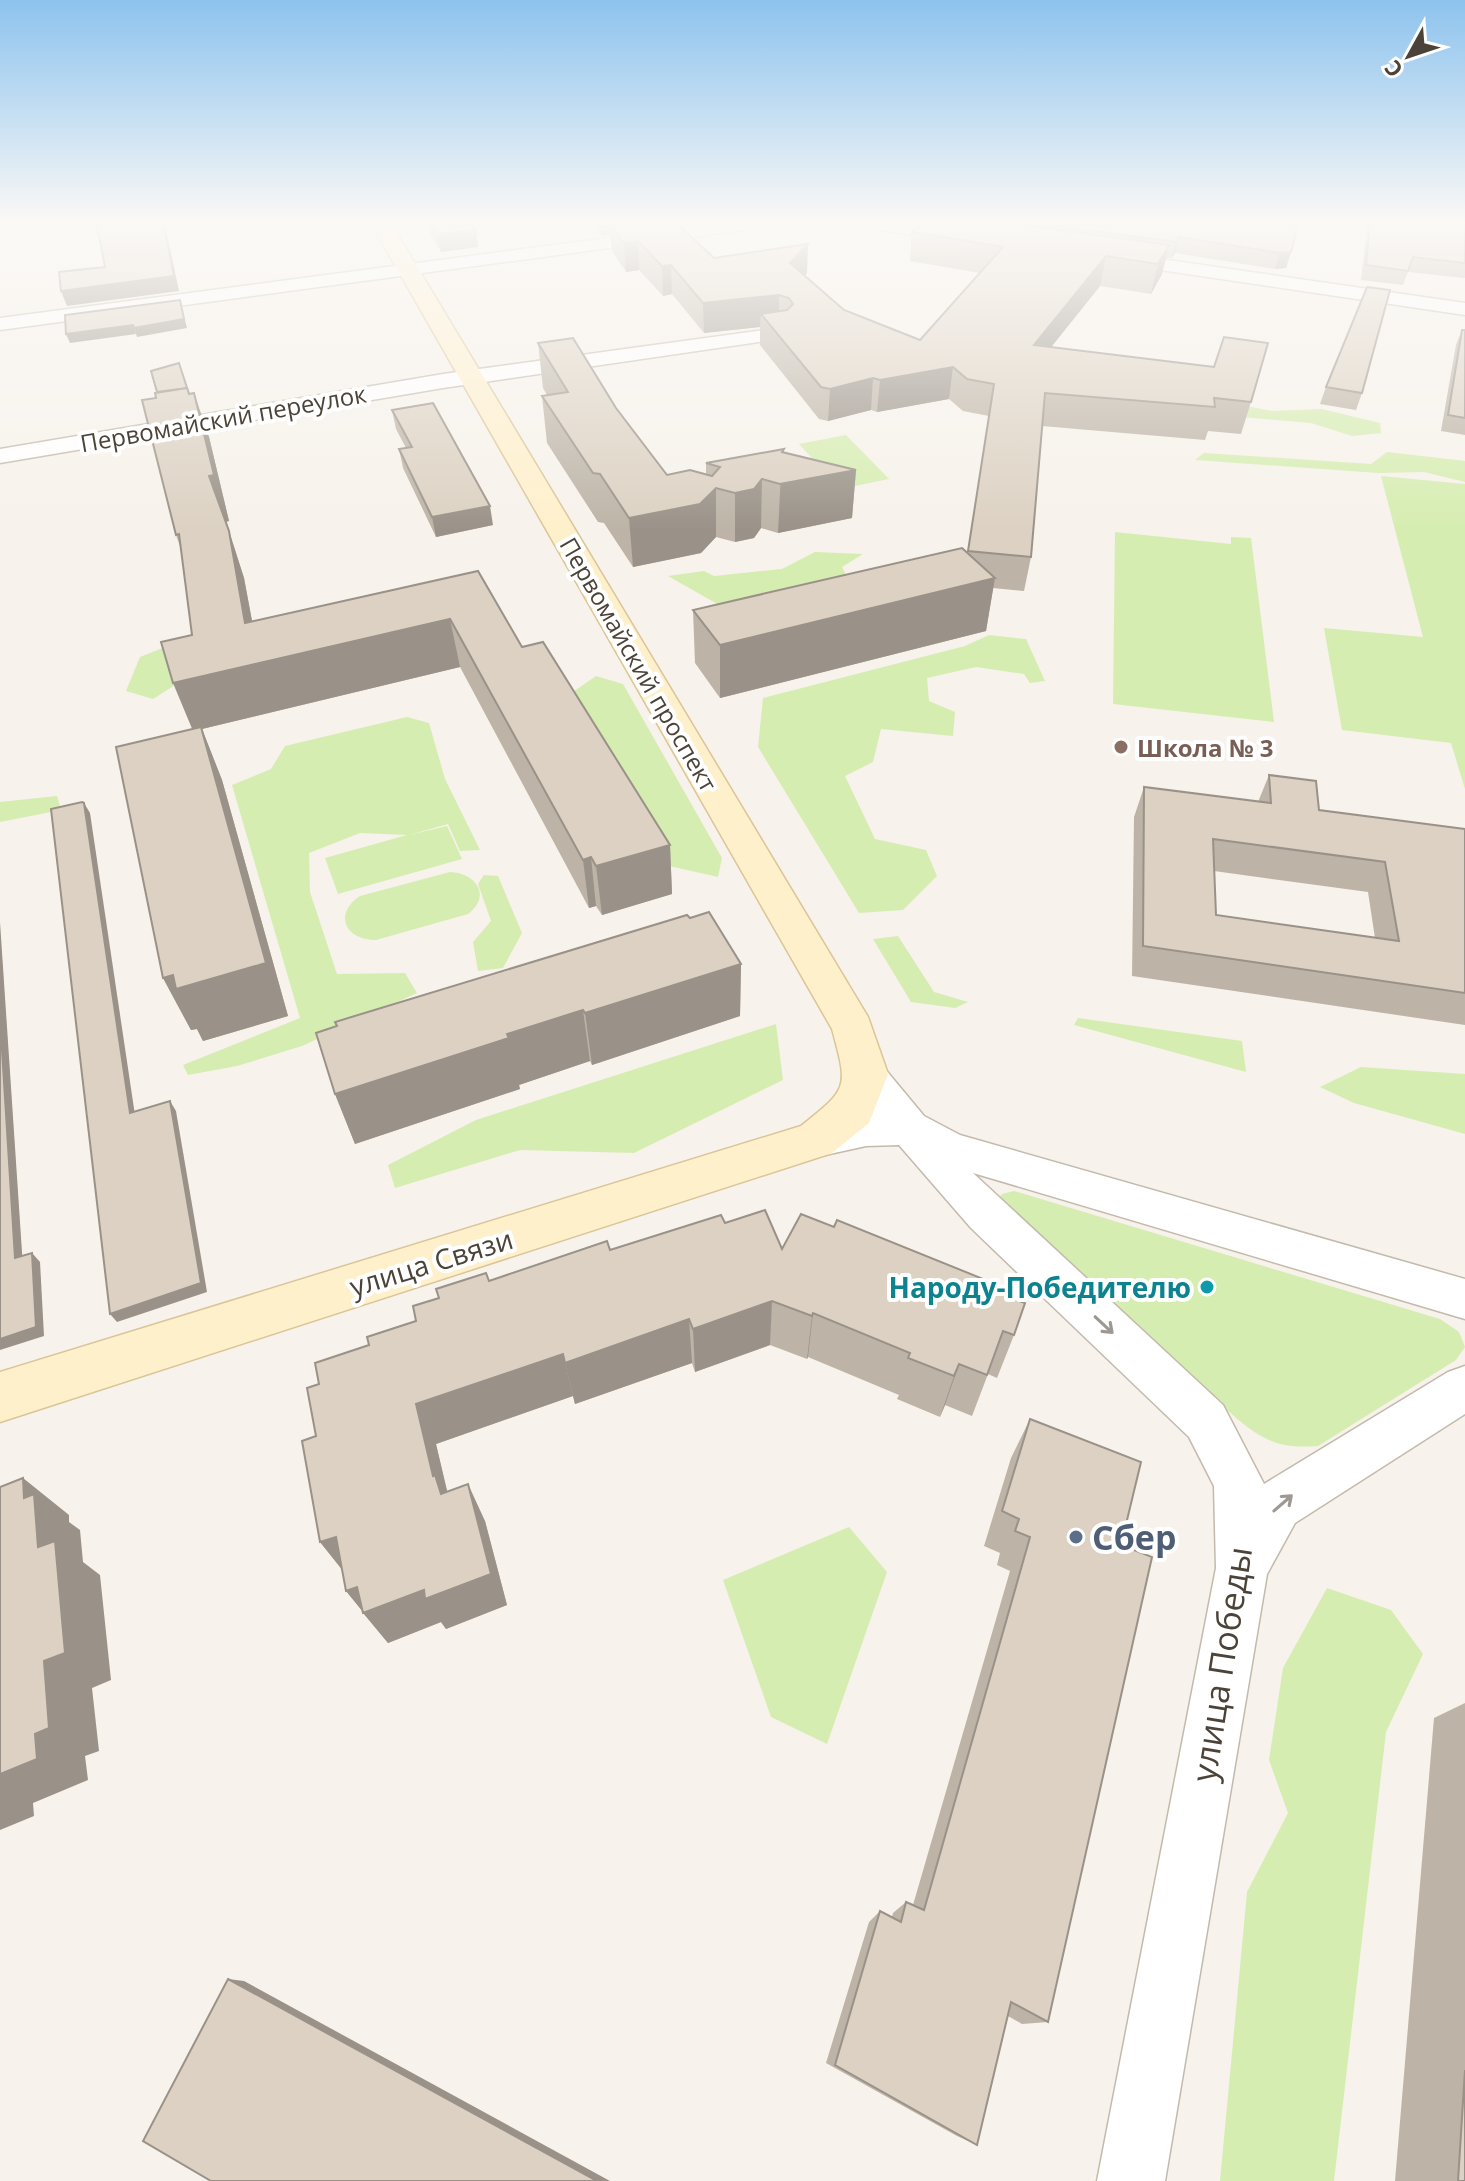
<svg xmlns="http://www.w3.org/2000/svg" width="1465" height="2181" font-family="'Open Sans',sans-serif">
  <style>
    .green { fill: #d6edb1 }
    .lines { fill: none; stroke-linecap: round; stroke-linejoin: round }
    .street-casing { stroke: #c3baac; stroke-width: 3 }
    .secondary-casing { stroke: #dac597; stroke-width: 3 }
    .street { fill: #fff; fill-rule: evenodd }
    .secondary { fill: #fff0cc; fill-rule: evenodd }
    .wall { fill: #bdb4a7; fill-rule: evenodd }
    .shaded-wall { fill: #9a9288 }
    .building { fill: #dcd1c2; stroke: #9a9288; stroke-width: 2; fill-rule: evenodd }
    .oneway { stroke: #9d9892 }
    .education-dot { fill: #8d6e63; stroke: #fff; stroke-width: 3 }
    .culture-dot { fill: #0f9aa8; stroke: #fff; stroke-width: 3 }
    .service-dot { fill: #5c6f8a; stroke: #fff; stroke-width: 3 }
    .labels { text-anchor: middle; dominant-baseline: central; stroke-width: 8; stroke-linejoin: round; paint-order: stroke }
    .far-street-label { font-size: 24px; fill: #4c4338; stroke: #fff }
    .far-education-label { font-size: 24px; font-weight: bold; fill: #785e54; stroke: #fff; text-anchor: start }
    .street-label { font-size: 28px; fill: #4c4338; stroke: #fff }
    .culture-label { font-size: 28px; font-weight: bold; fill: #0d838f; stroke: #fff; text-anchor: end }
    .near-service-label { font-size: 34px; font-weight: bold; fill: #4e5e75; stroke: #fff; text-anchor: start }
    .near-street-label { font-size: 34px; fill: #4c4338; stroke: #fff }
  </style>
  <rect width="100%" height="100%" fill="#f7f2eb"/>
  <!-- green -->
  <g class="green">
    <polygon points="1193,396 1272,411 1322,409 1380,423 1381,433 1352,436 1311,423 1230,416"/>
    <polygon points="846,435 889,479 840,489 799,444"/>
    <polygon points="1387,452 1465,461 1465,482 1424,472 1378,473 1195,460 1204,453 1371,464"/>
    <polygon points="1381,476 1465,484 1465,789 1451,743 1342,730 1324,628 1423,637"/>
    <polygon points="1115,532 1231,544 1231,537 1251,538 1274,722 1113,704"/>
    <polygon points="815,552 863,554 842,567 851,584 742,618 668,576 704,571 714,576 782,569"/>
    <polygon points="989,635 1026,639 1045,681 1030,683 1024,674 976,667 927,678 929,701 955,712 953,736 881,729 873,762 845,776 875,839 926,850 937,876 903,910 859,913 758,747 763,698 965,646"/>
    <polygon points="170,645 183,680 153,699 126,691 140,657"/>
    <polygon points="596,676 623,684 722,858 718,877 669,866 570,694"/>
    <polygon points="407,717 429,723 445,779 480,850 460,851 448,824 409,835 447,826 462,859 338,894 325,858 407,835 360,833 309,853 310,892 337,974 405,973 417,993 302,1046 237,1066 188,1075 183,1065 300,1018 232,785 271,769 285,746"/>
    <polygon points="57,796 61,810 0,822 0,802"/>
    <path d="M450 872C476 873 492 896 468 914L376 940C345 940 333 914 360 896Z"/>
    <polygon points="484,875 498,876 522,933 503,968 478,971 473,942 491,921 478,884"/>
    <polygon points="898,936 934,992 968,1002 955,1008 911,1002 873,939"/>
    <polygon points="1078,1018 1242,1041 1246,1072 1074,1025"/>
    <polygon points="776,1024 783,1080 634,1153 520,1150 395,1188 388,1165 476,1120"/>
    <polygon points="1361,1067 1465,1074 1465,1134 1354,1103 1320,1087"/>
    <path d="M1014 1191 1440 1319 1459 1332 1465 1347 1456 1360 1318 1446C1281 1449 1263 1441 1235 1417L1001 1208 997 1201 1002 1194Z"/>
    <polygon points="849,1527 887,1572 827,1744 771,1717 723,1580"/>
    <polygon points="1327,1588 1391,1610 1423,1654 1386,1732 1334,2181 1220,2181 1247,1892 1288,1813 1269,1760 1283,1668"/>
  </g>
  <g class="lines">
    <!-- street casing -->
    <g class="street-casing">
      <g id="street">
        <polygon points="705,225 752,225 743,230 0,330 0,318"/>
        <path d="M870 225C893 224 959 222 975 237L966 242 879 230Z"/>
        <polygon points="1113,252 1465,303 1465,315 1106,262 1104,258"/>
        <polygon points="779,328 786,330 789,334 786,338 443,388 0,463 0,449 443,374"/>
        <polygon points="866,1059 880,1063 924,1116 960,1135 1465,1279 1465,1319 973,1173 1223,1405 1264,1484 1448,1372 1465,1366 1465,1414 1295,1523 1267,1574 1165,2181 1097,2181 1216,1568 1214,1486 1189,1437 971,1228 899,1145 866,1146 816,1157 801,1152 795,1140 801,1128 873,1112 846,1074 852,1063"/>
      </g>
    </g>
    <!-- secondary casing -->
    <g class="secondary-casing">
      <path id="secondary" d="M372 225H392L868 1017 888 1074 869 1123 832 1153 0 1422V1372L801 1126C849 1088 848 1088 832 1029Z"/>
    </g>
    <!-- street -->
    <use href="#street" class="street"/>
    <!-- secondary -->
    <use href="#secondary" class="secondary"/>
  </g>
  <!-- wall -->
  <g class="wall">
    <polygon points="425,225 472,225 476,230 478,247 441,252"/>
    <polygon points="594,225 679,225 714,258 807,273 805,276 844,310 920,340 980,273 910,261 912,232 920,225 1298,225 1286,268 1275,269 1175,253 1172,258 1166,258 1162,274 1151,294 1100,286 1051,347 1251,402 1241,434 1208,431 1205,440 1042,426 1031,557 1024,591 993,588 986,631 720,698 695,663 693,610 968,553 989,416 963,411 949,399 877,412 871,410 828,421 819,419 760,345 760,327 704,333 672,294 663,296 639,270 626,272 612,251 610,234 601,236"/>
    <polygon points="1367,225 1465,225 1465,278 1408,272 1403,285 1361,280"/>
    <polygon points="1462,330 1465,330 1465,435 1441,431 1456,345"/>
    <polygon points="538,343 616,408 667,475 706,474 706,463 784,449 784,453 856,470 852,518 778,533 761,528 754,538 735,542 716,537 701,553 633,567 604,523 598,522 547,443 542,396 547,395 543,388"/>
    <polygon points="1326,387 1362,393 1356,410 1320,404"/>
    <polygon points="157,392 189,394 209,437 229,521 226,522 244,578 252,622 478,571 522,647 670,845 672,894 602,915 596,906 589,908 460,667 202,729 222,780 288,1016 203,1041 197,1029 191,1030 163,978 192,729 192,635 181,549 176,535 156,398"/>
    <polygon points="392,410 493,525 436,537 403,468 399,449 406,448 396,429"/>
    <path d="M1269 775 1319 810 1465 829V1025L1132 976 1134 817 1144 787 1258 802ZM1214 871 1368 892 1375 938 1216 915Z"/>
    <polygon points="690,918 741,964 740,1016 592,1065 590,1061 519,1085 520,1089 355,1144 335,1094"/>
    <polygon points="725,1223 782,1249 990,1290 1014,1335 997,1378 988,1374 972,1416 945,1405 940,1417 897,1399 899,1395 808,1357 807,1359 770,1345 695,1372 692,1363 575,1404 573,1396 436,1444 447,1492 485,1521 507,1605 446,1629 441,1622 388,1643 346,1591 342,1569 320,1542 316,1436 319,1384 369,1345 489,1281 610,1250"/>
    <polygon points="1030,1419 1121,1545 1048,2022 1022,2024 1008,2016 977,2145 957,2136 826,2063 869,1922 880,1911 892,1917 893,1913 906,1902 913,1905 1010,1571 997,1565 1000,1553 984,1546 1011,1458"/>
    <polygon points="1465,1703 1465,2181 1395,2181 1434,1718"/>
  </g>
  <!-- shaded-wall -->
  <g class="shaded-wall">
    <polygon points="164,225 165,225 179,291 67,306 61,291 174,276"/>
    <polygon points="601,225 610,225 610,234 601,236"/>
    <polygon points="476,230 478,247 441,252 438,234"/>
    <polygon points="1179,237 1175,253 1172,258 1176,242"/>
    <polygon points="638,241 639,270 626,272 624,243"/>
    <polygon points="808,244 807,273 789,292 790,263"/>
    <polygon points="1169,245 1162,274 1151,294 1158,264"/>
    <polygon points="1291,252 1286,268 1275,269 1280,253"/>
    <polygon points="1106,256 1100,286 1028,376 1034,345"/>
    <polygon points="671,265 672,294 663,296 662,266"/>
    <polygon points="779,295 779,325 761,314 760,327 704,333 703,303"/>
    <polygon points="180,300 187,328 137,337 134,328"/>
    <polygon points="133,325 136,334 70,343 66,334"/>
    <polygon points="953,367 949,399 877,412 880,380"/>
    <polygon points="873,378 871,410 828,421 830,389"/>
    <polygon points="194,393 209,437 229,521 225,522 209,476"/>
    <polygon points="784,449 783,484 856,470 852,518 778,533 782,452"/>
    <polygon points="762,479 761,528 754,538 735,542 735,493"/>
    <polygon points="716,488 716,537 701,553 633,567 629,518"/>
    <polygon points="490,506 493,525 436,537 432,517"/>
    <polygon points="229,531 244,578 260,663 450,619 460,667 202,729 222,780 288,1016 203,1041 197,1029 191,1030 163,978 173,975 193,731 173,683 245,623"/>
    <polygon points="995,578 986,631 720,698 720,645"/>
    <polygon points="84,803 90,813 136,1122 130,1113"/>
    <polygon points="670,845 672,894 602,915 596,866"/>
    <polygon points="591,857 596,906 589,908 583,860"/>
    <polygon points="0,922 23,1267 15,1258 0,1018"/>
    <polygon points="741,964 740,1016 592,1065 585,1013"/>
    <polygon points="583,1010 590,1061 519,1085 520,1089 355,1144 335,1094 507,1034"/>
    <polygon points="170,1101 176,1111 207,1292 117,1322 110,1314"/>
    <polygon points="32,1253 40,1262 44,1336 0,1350 0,1339"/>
    <polygon points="772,1301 770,1345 695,1372 693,1329"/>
    <polygon points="813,1313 808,1357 807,1359 812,1316"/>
    <polygon points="689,1319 692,1363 575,1404 565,1363"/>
    <polygon points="563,1354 573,1396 436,1444 450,1503 441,1494 433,1476 416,1404"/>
    <polygon points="959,1364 945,1405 940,1417 954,1376"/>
    <polygon points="23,1478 69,1515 69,1522 80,1530 83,1562 100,1575 111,1680 92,1688 99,1751 85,1756 88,1780 33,1803 34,1816 0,1830 0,1774 35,1734 44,1661 24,1498"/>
    <polygon points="468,1484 485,1521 507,1605 446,1629 441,1622 388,1643 363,1613 364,1613 346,1591"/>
    <polygon points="336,1537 347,1576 320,1542"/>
    <polygon points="228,1979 244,1981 610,2181 597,2181"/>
  </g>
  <!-- building -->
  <g class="building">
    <polygon points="97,225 164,225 174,276 61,291 59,272 105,267"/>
    <polygon points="432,225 472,225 476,230 438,234"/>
    <polygon points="611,225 679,225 714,258 808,244 790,263 844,310 920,340 1003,247 912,232 920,225 1024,225 1169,245 1158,264 1106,256 1034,345 1214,367 1224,337 1268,343 1251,402 1214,398 1215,407 1045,393 1031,557 968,551 994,384 967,379 953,367 880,380 873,378 830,389 821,387 761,314 787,310 793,304 789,298 779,295 703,303 671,265 662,266 638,241 624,243"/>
    <polygon points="1048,225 1298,225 1291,252 1280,253 1179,237 1176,242"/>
    <polygon points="1370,225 1465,225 1465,263 1413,257 1408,271 1366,265"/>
    <polygon points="1367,287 1390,290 1362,393 1326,387"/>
    <polygon points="180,300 184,319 134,328 133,325 66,334 65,315"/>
    <polygon points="1462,330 1465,330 1465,418 1448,415"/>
    <polygon points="573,338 616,408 667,475 690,470 712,476 720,467 706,463 784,449 782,452 856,470 780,484 762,479 754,489 735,493 716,488 700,504 629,518 600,474 593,473 542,396 568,392 538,343"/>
    <polygon points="179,363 189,394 187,388 157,392 151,371"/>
    <polygon points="187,388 189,394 194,393 214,475 209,476 229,531 245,623 478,571 522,647 543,642 670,845 596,866 591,857 583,860 450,619 173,683 161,642 192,635 179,534 176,535 142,400 156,398 155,393"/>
    <polygon points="433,403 490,506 432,517 399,449 412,447 392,410"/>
    <polygon points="962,548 995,578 720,645 693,610"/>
    <polygon points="201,727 266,963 176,989 173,975 163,978 116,747"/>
    <path d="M1269 775 1316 781 1319 810 1465 829V993L1143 946 1144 787 1271 803ZM1213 839 1385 862 1399 941 1216 915Z"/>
    <polygon points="82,802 84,803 130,1113 170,1101 201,1283 110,1314 51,809"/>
    <polygon points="709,912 741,964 585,1013 583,1010 507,1034 509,1038 335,1094 316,1033 337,1026 335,1022 687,915 690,918"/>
    <polygon points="0,1018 15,1258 32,1253 36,1327 0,1339"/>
    <polygon points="765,1210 782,1249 801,1214 834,1227 837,1220 993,1283 990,1290 1025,1303 1014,1335 1003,1331 987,1375 959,1364 954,1376 908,1358 910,1353 813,1313 812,1316 772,1301 693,1329 689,1319 565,1363 563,1354 416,1404 433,1476 435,1475 441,1494 468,1484 491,1574 425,1599 424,1590 363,1613 357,1587 346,1591 336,1537 320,1542 302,1441 316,1436 307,1388 319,1384 315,1363 369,1345 367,1337 416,1321 413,1306 439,1298 436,1289 486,1273 489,1281 607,1241 610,1250 721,1215 725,1223"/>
    <polygon points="1030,1419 1141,1462 1121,1545 1152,1557 1048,2022 1011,2002 977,2145 835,2065 880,1911 901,1922 906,1902 924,1910 1030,1537 1015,1531 1019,1519 1002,1511"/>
    <polygon points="23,1478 24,1498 34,1494 38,1547 55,1541 65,1653 44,1661 49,1728 35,1734 37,1759 0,1774 0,1487"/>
    <polygon points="228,1979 597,2181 211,2181 143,2141"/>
    <polygon points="1465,2070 1465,2181 1458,2181"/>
  </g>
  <!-- one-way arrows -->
  <defs><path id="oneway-shaft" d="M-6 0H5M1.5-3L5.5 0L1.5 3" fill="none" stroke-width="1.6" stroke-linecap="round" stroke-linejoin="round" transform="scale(2)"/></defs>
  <g class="oneway">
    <use href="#oneway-shaft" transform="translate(1104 1325) rotate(43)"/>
    <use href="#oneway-shaft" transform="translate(1283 1503) rotate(-41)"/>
  </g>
  <!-- sky -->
  <linearGradient id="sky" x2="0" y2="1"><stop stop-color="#8dc3ee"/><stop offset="0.42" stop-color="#fbf9f6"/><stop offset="1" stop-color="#fbf9f6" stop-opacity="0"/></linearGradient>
  <rect width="1465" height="530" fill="url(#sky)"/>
  <!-- markers -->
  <circle class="education-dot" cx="1121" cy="747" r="8"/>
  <circle class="culture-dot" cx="1207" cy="1287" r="8"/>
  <circle class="service-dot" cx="1076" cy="1537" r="8"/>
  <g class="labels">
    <!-- far-street labels -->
    <g class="far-street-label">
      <text transform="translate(223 418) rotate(-10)">Первомайский переулок</text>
      <text transform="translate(639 664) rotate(60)">Первомайский проспект</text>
    </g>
    <!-- far-education labels -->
    <g class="far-education-label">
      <text x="1137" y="747">Школа № 3</text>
    </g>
    <!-- street labels -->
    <g class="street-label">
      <text transform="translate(431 1262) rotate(-17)">улица Связи</text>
    </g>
    <!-- culture labels -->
    <g class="culture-label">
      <text x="1191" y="1287">Народу-Победителю</text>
    </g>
    <!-- near-service labels -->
    <g class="near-service-label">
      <text x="1092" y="1537">Сбер</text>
    </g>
    <!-- near-street labels -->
    <g class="near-street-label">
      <text transform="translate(1221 1664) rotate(-81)">улица Победы</text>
    </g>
  </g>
  <!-- north arrow -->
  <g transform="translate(1409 56) rotate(230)" stroke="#ffffff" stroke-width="6" paint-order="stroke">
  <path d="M0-6L14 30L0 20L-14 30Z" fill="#4c4338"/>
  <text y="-12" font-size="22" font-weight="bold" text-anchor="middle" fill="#4c4338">С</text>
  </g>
</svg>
